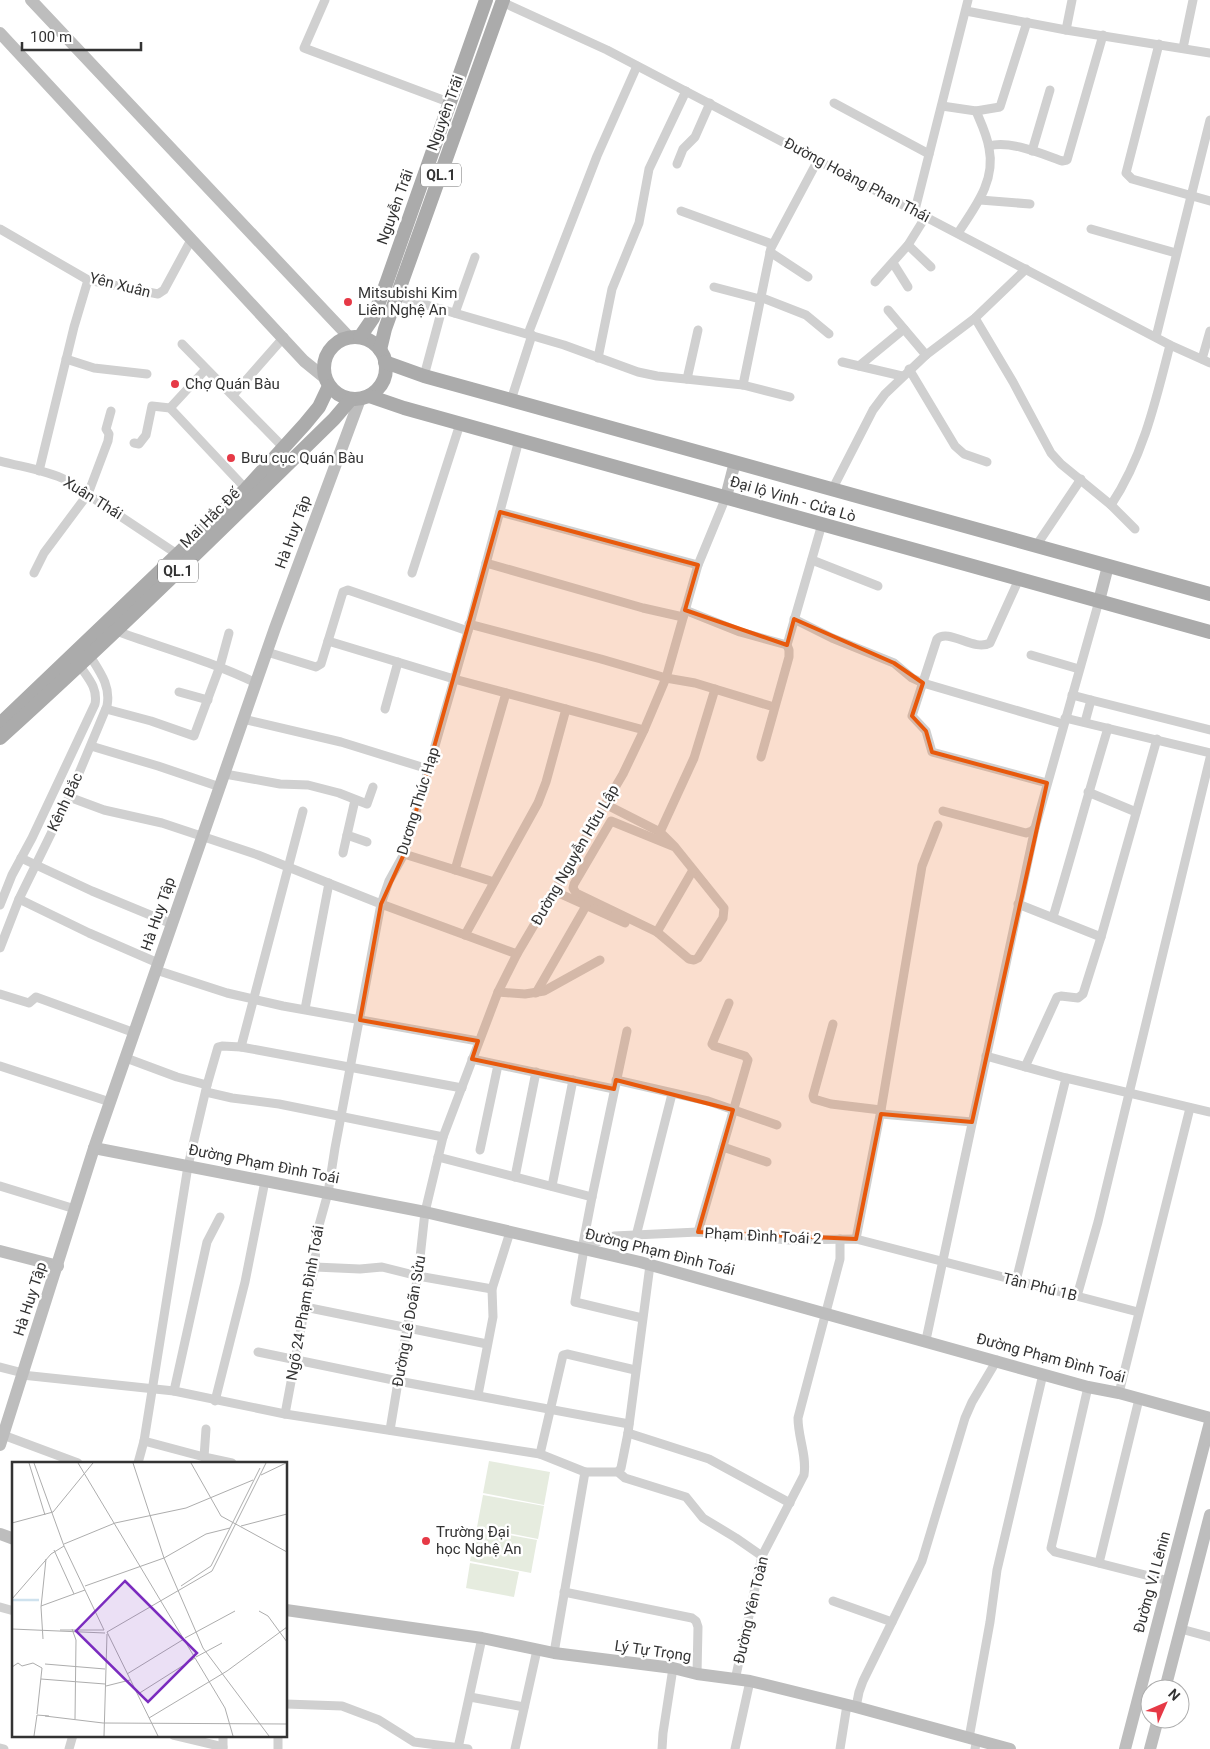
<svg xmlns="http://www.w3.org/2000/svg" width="1210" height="1749" font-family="Roboto,sans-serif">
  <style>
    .green { fill: #e6ecdf }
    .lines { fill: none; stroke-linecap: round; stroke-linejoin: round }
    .street { stroke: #d0d0d0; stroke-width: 9 }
    .secondary { stroke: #bdbdbd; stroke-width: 12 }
    .primary { stroke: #ababab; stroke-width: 14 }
    .marked { fill: #e8590c; fill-opacity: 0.2; stroke: #e8590c; stroke-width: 4; stroke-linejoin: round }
    .poi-dot { fill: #e63946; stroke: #fff; stroke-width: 2 }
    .labels { text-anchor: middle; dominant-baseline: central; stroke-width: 5; stroke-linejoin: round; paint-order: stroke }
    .shield { fill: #fff; stroke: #707070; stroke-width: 1 }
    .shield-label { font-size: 14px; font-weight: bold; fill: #333 }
    .street-label { font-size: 15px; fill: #333; stroke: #fff }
    .poi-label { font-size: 15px; fill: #333; stroke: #fff; text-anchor: start }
    .inset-river { fill: none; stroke: #cfe2ee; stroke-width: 2.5 }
    .inset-road { fill: none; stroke: #adadad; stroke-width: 1 }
    .view { fill: #7b2cbf; fill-opacity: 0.15; stroke: #7b2cbf; stroke-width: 2.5 }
    .inset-edge { fill: none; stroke: #333; stroke-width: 2.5 }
  </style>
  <rect width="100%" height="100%" fill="#fff"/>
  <!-- green -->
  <g class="green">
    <polygon points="489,1461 550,1472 544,1505 483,1493"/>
    <polygon points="483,1495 544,1506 538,1539 477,1527"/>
    <polygon points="476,1529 537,1540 531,1573 470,1561"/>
    <polygon points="470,1563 519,1572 514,1597 466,1588"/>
  </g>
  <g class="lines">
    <!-- street -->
    <g class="street">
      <polyline points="325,0 304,48 451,103"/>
      <polyline points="502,2 607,50 1170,345 1210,363"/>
      <polyline points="966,11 1066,30 1210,53"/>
      <polyline points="1066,30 1072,0"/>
      <polyline points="1159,44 1126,173 1132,179 1210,201"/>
      <polyline points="1183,48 1193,0"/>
      <polyline points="834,103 929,154"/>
      <polyline points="942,106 976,111 1000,107 1027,22"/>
      <path d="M989 146C1010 140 1042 154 1062 161L1067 160 1103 35"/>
      <polyline points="1032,151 1050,90"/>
      <polyline points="677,164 683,149 695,137 710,103"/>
      <polyline points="980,200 1030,204"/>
      <polyline points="915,210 968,0"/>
      <polyline points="681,211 772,244"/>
      <polyline points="0,229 88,280 158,294 164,290 191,240"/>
      <polyline points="1091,229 1176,253"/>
      <path d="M958 233C975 207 996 181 989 148 987 135 981 123 976 111"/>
      <polyline points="908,245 931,267"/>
      <polyline points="770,252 808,277"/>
      <polyline points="893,263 908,287"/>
      <polyline points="875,282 908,245 926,216"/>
      <polyline points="714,287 760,299"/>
      <polyline points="396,296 564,345 638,372 657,376 743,385 790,397"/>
      <polyline points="760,297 806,315 829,334"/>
      <polyline points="888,310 926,355"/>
      <polyline points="455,313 475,257"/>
      <path d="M975 318 1013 382 1051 453 1061 464 1111 505C1143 457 1156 400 1170 345"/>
      <polyline points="528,334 597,156 637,66"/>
      <polyline points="1156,337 1210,120"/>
      <polyline points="182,344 284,448"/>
      <polyline points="598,358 612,289 639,223 649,169 686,91"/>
      <polyline points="66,359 94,368 147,374"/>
      <polyline points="1202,359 1210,331"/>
      <polyline points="842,362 902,376"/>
      <polyline points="859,366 904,329"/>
      <polyline points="206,369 170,408 246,489"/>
      <polyline points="909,369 955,446 964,454 987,462"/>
      <polyline points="424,376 442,309"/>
      <polyline points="687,379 698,330"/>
      <polyline points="743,385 771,248 818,160"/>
      <polyline points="233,395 284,337"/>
      <polyline points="511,400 532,335"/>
      <polyline points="134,443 139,444 146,435 152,406 170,408"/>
      <path d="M0 461C22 467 46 470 66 480L177 554"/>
      <polyline points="39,471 74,327 88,280"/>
      <polyline points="832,490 873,410 885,394 926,355 975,318 1026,269"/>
      <polyline points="1111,505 1135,529"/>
      <polyline points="500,512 698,565"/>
      <polyline points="1036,546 1081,479"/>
      <polyline points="812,560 878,586"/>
      <polyline points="486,563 643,608 683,617"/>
      <polyline points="34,573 44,553 88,494 108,441 109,434 106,429 111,411"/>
      <polyline points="412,573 460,424"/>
      <path d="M1019 579 990 643C974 652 949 628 937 639L912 716 926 731 932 752 1047 783"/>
      <polyline points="685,610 740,632 787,645"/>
      <polyline points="794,619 832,638 894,663 912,678 923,683 1063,724"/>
      <polyline points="469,624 601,659 666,678 695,683 774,707"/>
      <path d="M116 631C163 648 211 661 256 683"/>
      <polyline points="328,641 454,679 644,730"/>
      <polyline points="267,652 316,667 321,664 343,592 348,590 468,631"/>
      <polyline points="1031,655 1079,669"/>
      <polyline points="179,692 208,700"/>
      <polyline points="1072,695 1091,700"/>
      <polyline points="106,709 151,721 194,736 220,666 229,633"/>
      <polyline points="385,709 398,662"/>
      <polyline points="1065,718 1210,753"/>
      <polyline points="243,719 341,742 428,769"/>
      <polyline points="1085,722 1091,700 1210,730"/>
      <polyline points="91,746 158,766 220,787"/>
      <polyline points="761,757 789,657 789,650 787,645 822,524"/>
      <polyline points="225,774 280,784 308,785 339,793 367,804 373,787"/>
      <polyline points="1088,792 1136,812"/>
      <polyline points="69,797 104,810 162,823 258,855 381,904 517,954"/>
      <polyline points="355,800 347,835 367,842"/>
      <polyline points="605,804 660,832"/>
      <polyline points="943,811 1026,833 1032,831 1035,828 1099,601"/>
      <polyline points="675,847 611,821 574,884 573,888 576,893 657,932 689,959 694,960 698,958 723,918 724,908 675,847 660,832 694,758 715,689"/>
      <polyline points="343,853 347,835"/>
      <polyline points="404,854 494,882"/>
      <polyline points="21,858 92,891 172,924"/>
      <polyline points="455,870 506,693"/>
      <polyline points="554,891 625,923"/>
      <polyline points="19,899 89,933 158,963"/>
      <polyline points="1018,904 1101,937"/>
      <path d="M0 905 12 875 32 838 95 704C98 688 88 678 80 666"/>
      <path d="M1053 917C1072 854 1089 790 1108 728"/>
      <polyline points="657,932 693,870"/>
      <polyline points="465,935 538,803 546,782 566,709"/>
      <path d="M0 948 19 899 69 797 107 706C111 686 100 672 90 656"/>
      <polyline points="156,970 227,993 283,1006 478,1041"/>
      <polyline points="498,992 525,994 544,991 600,960"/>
      <polyline points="536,993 586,906"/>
      <polyline points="0,994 29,1003 36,997 135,1033"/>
      <polyline points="305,1009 329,883"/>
      <polyline points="833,1024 813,1096 814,1099 831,1104 881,1110"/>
      <polyline points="241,1047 303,811"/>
      <polyline points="986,1056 1066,1078 1210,1112"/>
      <polyline points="126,1058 177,1077 207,1085"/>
      <polyline points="472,1059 614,1089"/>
      <polyline points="0,1066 110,1102"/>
      <polyline points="1025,1067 1057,997 1061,996 1078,998 1083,994 1101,937 1157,739"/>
      <polyline points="616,1080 708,1101 777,1125"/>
      <polyline points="206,1092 232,1098 279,1104 443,1137"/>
      <polyline points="881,1114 972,1122"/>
      <polyline points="723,1147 767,1162"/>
      <polyline points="480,1150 498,1065"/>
      <polyline points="438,1157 592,1197"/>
      <polyline points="515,1177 536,1072"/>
      <polyline points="0,1186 75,1209"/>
      <polyline points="552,1186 573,1080"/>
      <polyline points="698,1232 748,1060 745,1056 714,1046 712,1044 729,1003"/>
      <polyline points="636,1236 672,1094"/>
      <polyline points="856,1239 881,1110 922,866 938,825"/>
      <polyline points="582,1249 592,1197 627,1031"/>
      <polyline points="315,1267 360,1269 382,1267 418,1276 492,1289"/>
      <polyline points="1016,1281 1066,1078"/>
      <polyline points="1077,1296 1098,1222 1210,758"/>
      <polyline points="305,1307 487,1344"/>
      <polyline points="642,1318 575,1302 584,1249 601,1240 614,1236 698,1232 789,1240 856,1239 1138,1312"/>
      <polyline points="926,1340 1035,828"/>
      <polyline points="258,1352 398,1381 629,1424"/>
      <polyline points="0,1367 23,1373"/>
      <polyline points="22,1375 174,1391 285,1414 540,1454 585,1472 618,1472 625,1478 686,1497 703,1518 736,1538 762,1556"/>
      <polyline points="1088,1387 1051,1548 1055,1552 1169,1581"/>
      <polyline points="174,1391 207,1242 220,1217"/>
      <polyline points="1119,1393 1190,1108"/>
      <polyline points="478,1395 493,1317 492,1289 510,1232"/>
      <polyline points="215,1401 245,1282 265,1181"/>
      <polyline points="285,1414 305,1307 315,1267 316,1236 328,1193 335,1148 381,904 389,881 404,854 468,631 519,440"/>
      <polyline points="390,1430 407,1328 418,1276 425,1212 443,1137 498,992 517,954 623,774 644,730 666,678 698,565 726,497"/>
      <polyline points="628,1433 709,1459 790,1503"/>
      <polyline points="3,1435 78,1463"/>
      <polyline points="144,1441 204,1457 206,1429"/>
      <polyline points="540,1454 563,1355 567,1354 635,1370"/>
      <polyline points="204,1457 232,1463"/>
      <polyline points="138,1463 144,1441 188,1166 207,1085 218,1047 222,1046 241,1047 462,1088"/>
      <polyline points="618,1472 621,1468 628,1433 650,1265"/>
      <polyline points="1099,1563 1139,1399"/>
      <polyline points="564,1592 692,1618 696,1621 698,1627 697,1674"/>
      <polyline points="833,1601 892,1622"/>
      <polyline points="0,1607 14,1611"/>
      <polyline points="1181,1629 1210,1637"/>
      <polyline points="554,1653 585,1472"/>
      <path d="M735 1680 762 1556 804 1475C807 1455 798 1438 798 1418L840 1259V1239"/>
      <polyline points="470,1697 524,1707"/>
      <polyline points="286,1704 342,1706 379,1720 414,1742 468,1749"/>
      <polyline points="856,1707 859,1692 863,1681 922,1561 965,1418 972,1402 997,1360"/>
      <polyline points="173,1735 223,1747"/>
      <polyline points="223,1735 223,1749"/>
      <polyline points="969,1738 990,1622 997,1570 1043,1374"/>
      <polyline points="0,1748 4,1749"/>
      <polyline points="458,1748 482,1638"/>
      <polyline points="69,1749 73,1735"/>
      <polyline points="278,1749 278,1735"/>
      <polyline points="515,1749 537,1650"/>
      <polyline points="662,1749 663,1733 673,1668"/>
      <polyline points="735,1749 750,1681"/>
      <polyline points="840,1749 847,1705"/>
      <polyline points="975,1749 977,1739"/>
    </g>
    <!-- secondary -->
    <g class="secondary">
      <polyline points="31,0 349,337"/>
      <polyline points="0,33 304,361 325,378"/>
      <polyline points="726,497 735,462"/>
      <polyline points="1099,601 1108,566"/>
      <polyline points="94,1148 425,1212 640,1262 1088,1387 1119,1393 1210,1418"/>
      <polyline points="0,1251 58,1266"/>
      <polyline points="0,1445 94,1148 275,628 360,399"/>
      <polyline points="0,1534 14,1539"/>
      <polyline points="286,1610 482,1638 554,1653 673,1668 697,1674 750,1681 856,1707 1010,1749"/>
      <polyline points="1165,1689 1210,1515"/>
      <polyline points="1125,1749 1210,1422"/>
      <polyline points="1150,1749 1158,1719"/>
    </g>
    <!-- primary -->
    <g class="primary">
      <circle cx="355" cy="368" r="31"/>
      <polyline points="360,337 373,318 386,284 486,0"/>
      <polyline points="380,350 385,329 503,0"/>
      <polyline points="385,362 424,376 1210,594"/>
      <polyline points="369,396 404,408 1210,632"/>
      <polyline points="0,724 246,489 305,424 319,407 329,386"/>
      <path d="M0 738C114 635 224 527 334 419L351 399"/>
    </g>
  </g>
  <!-- marked area -->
  <path class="marked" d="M500 512 698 565 685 610 787 645 794 619 894 663 923 683 912 716 926 731 932 752 1047 783 972 1122 881 1114 856 1239 698 1232 733 1110 616 1080 614 1089 472 1059 478 1041 360 1020 381 904 404 854Z"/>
  <!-- markers -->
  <g class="poi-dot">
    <circle cx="348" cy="302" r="5"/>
    <circle cx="175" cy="384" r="5"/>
    <circle cx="231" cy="458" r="5"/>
    <circle cx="426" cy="1541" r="5"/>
  </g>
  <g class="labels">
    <!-- shield labels -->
    <g class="shield">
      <rect x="421" y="163.5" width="40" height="23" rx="4"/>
      <rect x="158" y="559.5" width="40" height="23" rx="4"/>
    </g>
    <g class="shield-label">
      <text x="441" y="175">QL.1</text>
      <text x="178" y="571">QL.1</text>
    </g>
    <!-- street labels -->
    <g class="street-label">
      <text transform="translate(445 113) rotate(-70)">Nguyên Trãi</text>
      <text transform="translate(857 180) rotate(28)">Đường Hoàng Phan Thái</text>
      <text transform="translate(395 207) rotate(-70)">Nguyễn Trãi</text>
      <text transform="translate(120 285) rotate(14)">Yên Xuân</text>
      <text transform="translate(93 498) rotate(32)">Xuân Thái</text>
      <text transform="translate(793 499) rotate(16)">Đại lộ Vinh - Cửa Lò</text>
      <text transform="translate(210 518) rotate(-45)">Mai Hắc Đế</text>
      <text transform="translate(293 532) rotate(-70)">Hà Huy Tập</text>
      <text transform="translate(418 801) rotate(-73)">Dương Thúc Hạp</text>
      <text transform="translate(65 802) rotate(-65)">Kênh Bắc</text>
      <text transform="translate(575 855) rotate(-60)">Đường Nguyễn Hữu Lập</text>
      <text transform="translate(158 914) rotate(-71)">Hà Huy Tập</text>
      <text transform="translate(264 1164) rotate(11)">Đường Phạm Đình Toái</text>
      <text transform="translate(763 1236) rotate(3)">Phạm Đình Toái 2</text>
      <text transform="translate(660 1252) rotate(14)">Đường Phạm Đình Toái</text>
      <text transform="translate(1040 1287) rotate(14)">Tân Phú 1B</text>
      <text transform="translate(30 1299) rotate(-72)">Hà Huy Tập</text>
      <text transform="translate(305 1303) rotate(-80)">Ngõ 24 Phạm Đình Toái</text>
      <text transform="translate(409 1321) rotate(-80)">Đường Lê Doãn Sửu</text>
      <text transform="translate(1051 1358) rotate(15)">Đường Phạm Đình Toái</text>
      <text transform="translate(1152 1582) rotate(-75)">Đường V.I Lênin</text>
      <text transform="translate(751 1610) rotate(-77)">Đường Yên Toàn</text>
      <text transform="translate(653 1651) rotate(8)">Lý Tự Trọng</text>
    </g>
    <!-- poi labels -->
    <g class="poi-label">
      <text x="358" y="293">Mitsubishi Kim<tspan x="358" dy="17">Liên Nghệ An</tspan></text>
      <text x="185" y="384">Chợ Quán Bàu</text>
      <text x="241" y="458">Bưu cục Quán Bàu</text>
      <text x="436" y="1532">Trường Đại<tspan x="436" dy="17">học Nghệ An</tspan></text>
    </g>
  </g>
  <!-- overview -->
  <g transform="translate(12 1462)">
    <rect width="275" height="275" fill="#fff"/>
    <path class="inset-river" d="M0 138H27"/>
    <path class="inset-road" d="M17 1 33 53M22 1 52 84 92 168M66 1 213 246 221 274M121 1 152 96 191 186 257 274M179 1 209 54 275 90M249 13 274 1M0 61 41 50 81 1M229 64 275 52M52 82 103 61 174 46 241 18M42 88 62 132M152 96 194 72 218 66M73 124 152 96M169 124 199 104 248 6M0 137 39 92 52 84M29 144 73 128M247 149 256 154 275 180M0 167 93 171M60 167 64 178 63 257M48 168H92M95 170 200 109 254 1M95 170 146 274M173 176 223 149M31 177 29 145 34 97M184 195 210 181M33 202 93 207M0 205 6 201 10 204 21 201 30 206 25 252M115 212 172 177M29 217 93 222M94 224 118 218M126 232 183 196M33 254 91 261 275 262M137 256 215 209 275 165M22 274 25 253 37 254M92 274 95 172"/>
    <path class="view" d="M113 119 185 191 136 240 64 169Z"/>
    <rect width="275" height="275" class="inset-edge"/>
  </g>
  <!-- north arrow -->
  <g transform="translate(1165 1704) rotate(45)"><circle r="24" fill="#ffffff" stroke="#adadad"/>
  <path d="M0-4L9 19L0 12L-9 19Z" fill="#e63946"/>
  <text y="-8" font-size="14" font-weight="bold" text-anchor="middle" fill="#333333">N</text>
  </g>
  <!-- scale -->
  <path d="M22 42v8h119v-8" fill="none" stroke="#333333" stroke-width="2.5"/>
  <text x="30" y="42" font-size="15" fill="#333333" stroke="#ffffff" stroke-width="4" paint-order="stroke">100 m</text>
</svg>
